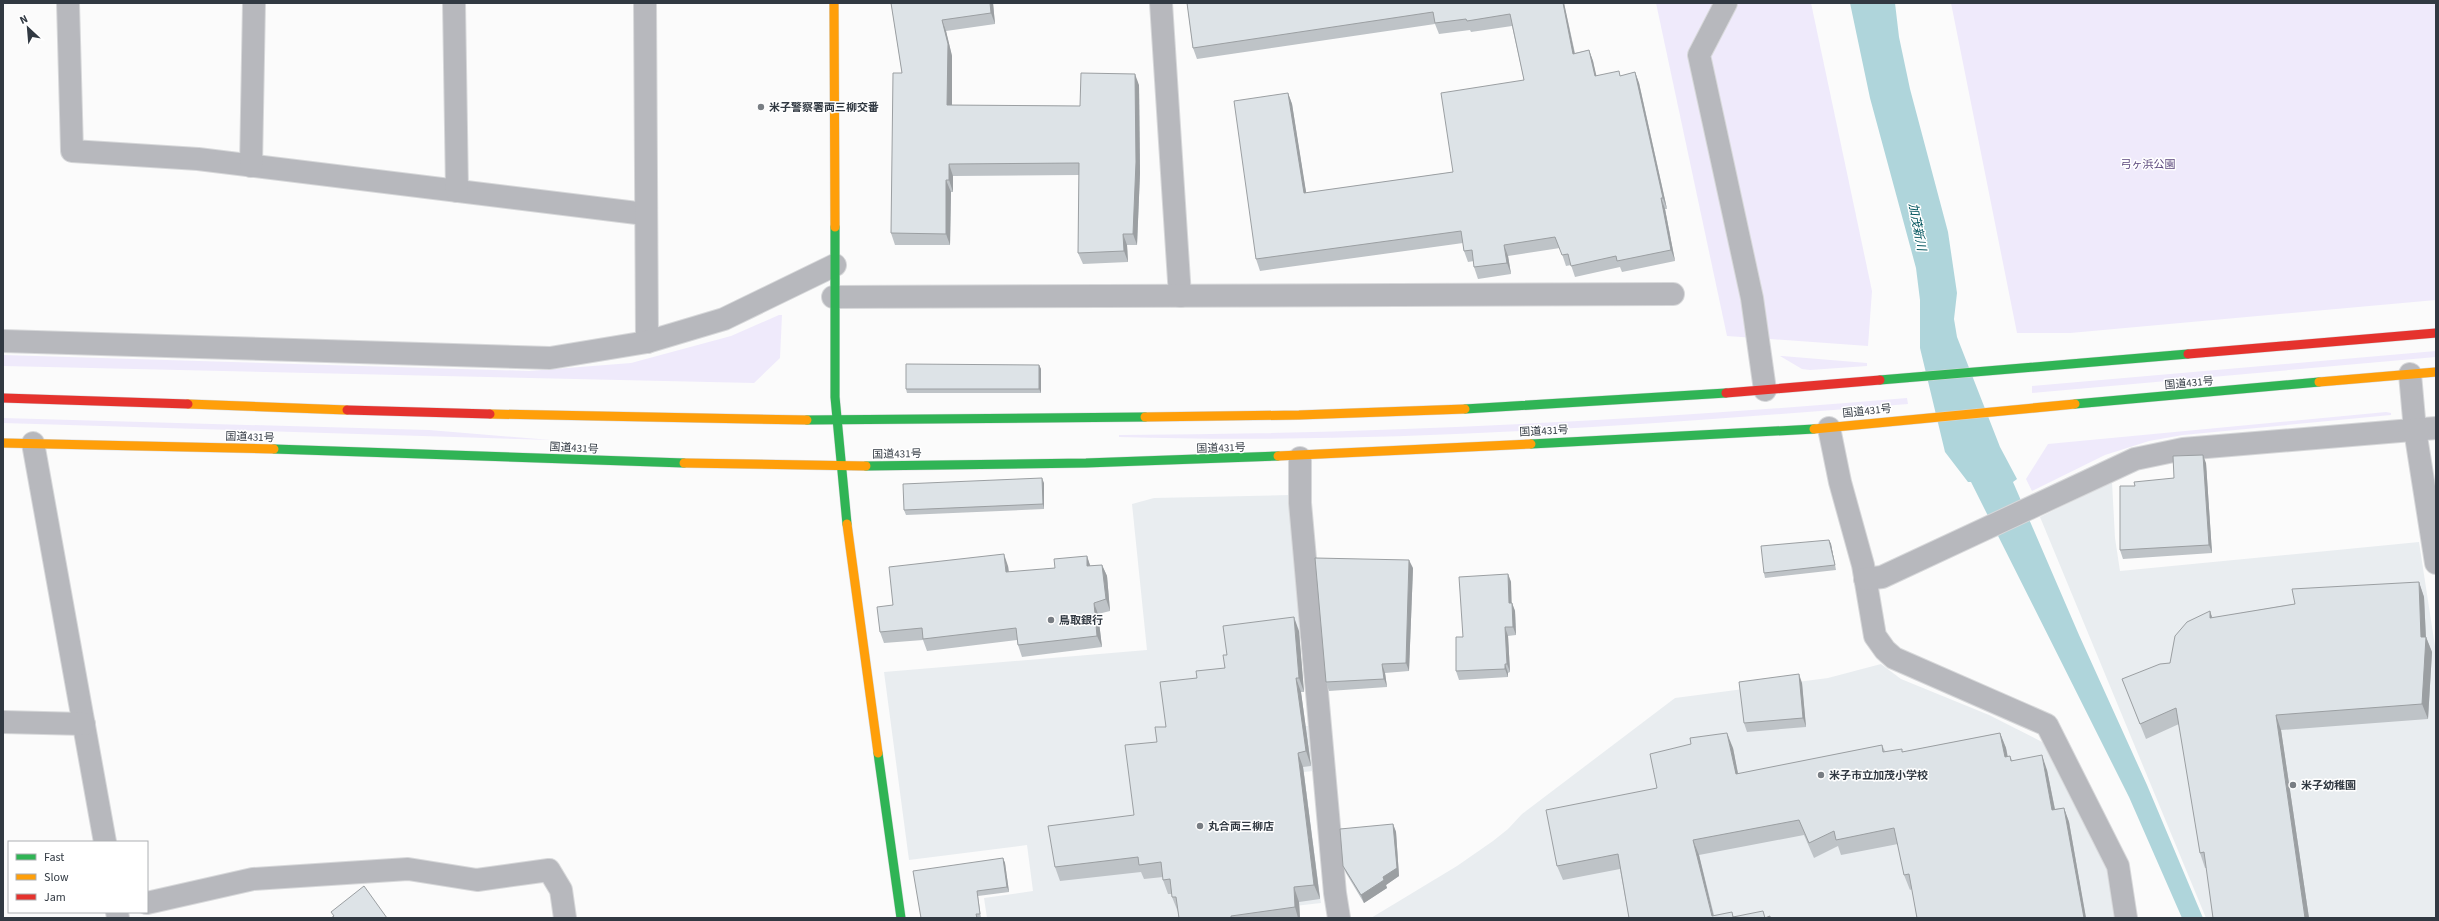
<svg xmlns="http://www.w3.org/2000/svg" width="2439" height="921" font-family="'Source Sans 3','Noto Sans JP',sans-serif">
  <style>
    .built { fill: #e9edf0 }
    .green { fill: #efeafb }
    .water { fill: #afd5db }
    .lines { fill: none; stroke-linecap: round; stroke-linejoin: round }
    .street-casing { stroke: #d7d8da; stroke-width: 24 }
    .fast-casing { stroke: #d7d8da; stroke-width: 10 }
    .slow-casing { stroke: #d7d8da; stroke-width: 10 }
    .jam-casing { stroke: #d7d8da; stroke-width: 10 }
    .street { stroke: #b7b8bd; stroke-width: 22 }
    .fast { stroke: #30b455; stroke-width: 9 }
    .slow { stroke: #ff9f0a; stroke-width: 9 }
    .jam { stroke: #e5322d; stroke-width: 9 }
    .wall { fill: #bec3c7 }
    .shaded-wall { fill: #9b9fa2 }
    .building { fill: #dde3e7; stroke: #9b9fa2 }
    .poi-dot { fill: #787d83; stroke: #fff; stroke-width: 1.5 }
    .labels { text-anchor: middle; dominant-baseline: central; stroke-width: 3; stroke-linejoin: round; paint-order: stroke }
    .poi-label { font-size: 11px; font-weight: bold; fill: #313942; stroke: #fff; text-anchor: start }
    .park-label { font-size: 11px; fill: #5b477c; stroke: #fff }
    .street-label { font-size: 11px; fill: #313942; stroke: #fff }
    .water-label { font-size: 12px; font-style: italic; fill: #00545d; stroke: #fff }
  </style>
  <rect width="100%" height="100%" fill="#fbfbfb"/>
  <!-- built -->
  <g class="built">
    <polygon points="2112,482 2115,538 2120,571 2419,542 2436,653 2436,918 2206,918 2040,517"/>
    <polygon points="1290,495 1303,633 1292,635 1301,726 1308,726 1313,771 1304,772 1321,903 1186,918 987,918 984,898 1033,891 1027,845 909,860 884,672 1147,650 1132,504 1154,498"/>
    <polygon points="1881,664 1901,679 1989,715 2052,747 2106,854 2116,918 1371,918 1457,866 1493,841 1508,829 1522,814 1675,698 1828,678"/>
  </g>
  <!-- green -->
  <g class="green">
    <polygon points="1656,3 1811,3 1872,291 1868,346 1727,336"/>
    <polygon points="1951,3 2436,3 2436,300 2070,333 2017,333"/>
    <polygon points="779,315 782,315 780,358 754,383 3,366 3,355 529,371 631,363 731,336"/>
    <polygon points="2436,351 2436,357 2032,393 2032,386"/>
    <polygon points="1780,356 1782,356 1867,363 1867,366 1810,370 1802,369"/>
    <path d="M1907 398 1908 404C1646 425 1382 445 1119 437V435C1382 434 1645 420 1907 398Z"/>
    <polygon points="2386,412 2391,413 2391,415 2183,435 2149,441 2105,455 2032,491 2026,479 2048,444"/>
    <polygon points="3,418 429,430 551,440 3,423"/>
  </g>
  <!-- water -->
  <polygon class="water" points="1850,3 1895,3 1899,37 1910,89 1948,232 1957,293 1954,319 1957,337 2000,447 2017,479 2013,482 2079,635 2147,785 2203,918 2182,918 2129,797 1971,482 1968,482 1945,452 1920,348 1920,300 1916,268 1870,98"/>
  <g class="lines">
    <!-- street casing -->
    <g class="street-casing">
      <g id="street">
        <polyline points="68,3 72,151 198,159 645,214"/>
        <polyline points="454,3 457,191"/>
        <polyline points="645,3 647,342"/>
        <polyline points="1161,3 1180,296"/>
        <polyline points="1726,3 1699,55 1752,298 1765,390"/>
        <polyline points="251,166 254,3"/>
        <polyline points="833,297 1673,294"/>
        <polyline points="3,341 550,358 647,342 724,319 835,265"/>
        <polyline points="2410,374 2415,430 2436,563"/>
        <polyline points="1829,428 1840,482 1863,565 1875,636 1885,650 1894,658 2047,725 2118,866 2126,918"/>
        <polyline points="33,443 105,842"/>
        <polyline points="1300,458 1300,503 1335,893 1339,918"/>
        <polyline points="1865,579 1882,577 2135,459 2183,449 2436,428"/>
        <polyline points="3,722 84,724"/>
        <polyline points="147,903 253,879 408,869 477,880 549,870 561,890 565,918"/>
        <polyline points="117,912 118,918"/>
      </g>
    </g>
    <!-- fast casing -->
    <g class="fast-casing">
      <g id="fast">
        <polyline points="835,227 835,397 847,524"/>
        <polyline points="1880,380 2188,354"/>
        <polyline points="2075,404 2319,382"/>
        <polyline points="1465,409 1726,393"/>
        <polyline points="807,420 1145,417"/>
        <polyline points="1531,444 1814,429"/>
        <polyline points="274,449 684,463"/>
        <polyline points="866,466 1086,463 1278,456"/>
        <polyline points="878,753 901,918"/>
      </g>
    </g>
    <!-- slow casing -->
    <g class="slow-casing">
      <g id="slow">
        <polyline points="834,3 835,227"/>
        <polyline points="2319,382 2436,372"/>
        <polyline points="188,404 347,410"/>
        <polyline points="490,414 807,420"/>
        <polyline points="1145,417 1299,415 1465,409"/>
        <polyline points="1814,429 2075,404"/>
        <polyline points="3,443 274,449"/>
        <polyline points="1278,456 1531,444"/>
        <polyline points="684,463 866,466"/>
        <polyline points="847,524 878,753"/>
      </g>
    </g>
    <!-- jam casing -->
    <g class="jam-casing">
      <g id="jam">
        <polyline points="2188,354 2436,333"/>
        <polyline points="1726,393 1880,380"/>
        <polyline points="3,398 188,404"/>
        <polyline points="347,410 490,414"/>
      </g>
    </g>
    <!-- street -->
    <use href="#street" class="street"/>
    <!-- fast -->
    <use href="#fast" class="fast"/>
    <!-- slow -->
    <use href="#slow" class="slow"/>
    <!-- jam -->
    <use href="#jam" class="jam"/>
  </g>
  <!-- wall -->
  <g class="wall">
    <polygon points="891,3 993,3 995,24 946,31 952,56 952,105 1080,106 1139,85 1140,173 1137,245 1127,245 1128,262 1083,264 1078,253 1079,175 953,176 953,192 951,192 950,245 895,245 891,233 902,73"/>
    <polygon points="1187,3 1564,3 1575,53 1589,50 1593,61 1596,76 1621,76 1635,72 1639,83 1667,209 1665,209 1675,261 1622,272 1620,267 1575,277 1571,265 1566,266 1560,248 1508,256 1511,274 1478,279 1474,267 1474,261 1468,262 1464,251 1463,243 1260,271 1256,259 1288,93 1292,104 1306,193 1453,172 1524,80 1512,26 1471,32 1470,30 1439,34 1435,24 1197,59 1193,48"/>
    <polygon points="1039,365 1041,369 1041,393 907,393 906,389"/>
    <polygon points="2206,463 2212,553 2123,559 2120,550 2135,486 2174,478"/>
    <polygon points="1044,483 1044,509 906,515 904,510"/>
    <polygon points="1829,540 1831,544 1836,570 1765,578 1764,573"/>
    <polygon points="1087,556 1090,566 1102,565 1107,576 1110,611 1098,614 1102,647 1022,657 1018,645 1017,640 927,651 923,640 884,643 880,632 893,605 1008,566 1009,572 1055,568"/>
    <polygon points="1413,568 1409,671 1385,673 1387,687 1329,691 1326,682"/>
    <polygon points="1508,574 1511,582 1511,603 1512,603 1515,611 1516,635 1508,636 1510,672 1508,673 1508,677 1459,680 1456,671 1463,637"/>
    <polygon points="2419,582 2424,597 2426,637 2432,652 2428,719 2281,730 2309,918 2213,918 2207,868 2205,868 2200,853 2179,724 2146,739 2122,679 2170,663 2210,611 2212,618"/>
    <polygon points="1299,631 1304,692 1301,692 1311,766 1303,767 1320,899 1299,902 1300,918 1179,918 1178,912 1172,897 1172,894 1168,894 1163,880 1163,877 1144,879 1141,872 1060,881 1055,867 1134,815 1157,742 1197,678 1225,668 1227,655"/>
    <polygon points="1802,683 1806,727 1747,732 1744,723"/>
    <polygon points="2000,733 2006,748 2007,756 2010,756 2012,760 2047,770 2055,809 2064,808 2069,822 2086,918 1917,918 1912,889 1910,890 1904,875 1898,844 1841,855 1838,846 1814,858 1804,835 1699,855 1714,915 1771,918 1629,918 1620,869 1563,880 1557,866 1657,788 1691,744 1733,748 1738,774 1882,745 1885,751 1902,752"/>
    <polygon points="1393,824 1396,832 1399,876 1386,885 1387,888 1364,903 1346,873 1343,866"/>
    <polygon points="1003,858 1005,863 1009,892 978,896 981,918 921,918"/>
  </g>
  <!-- shaded-wall -->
  <g class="shaded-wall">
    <polygon points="990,3 993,3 995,24 991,13"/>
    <polygon points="1563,3 1564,3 1577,65 1573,54"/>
    <polygon points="942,20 946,31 952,56 952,116 947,105"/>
    <polygon points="1589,50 1593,61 1599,87 1595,76"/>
    <polygon points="1635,72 1639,83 1667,209 1663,198"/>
    <polygon points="1135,74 1139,85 1140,173 1137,245 1133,234"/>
    <polygon points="1288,93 1292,104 1308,204 1304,193"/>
    <polygon points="949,164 953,176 953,192 949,180"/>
    <polygon points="946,180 951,192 950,245 946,234"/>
    <polygon points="1661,198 1665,209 1675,261 1671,250"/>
    <polygon points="1123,234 1127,245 1128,262 1124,251"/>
    <polygon points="1504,245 1508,256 1511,274 1507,263"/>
    <polygon points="1039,365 1041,369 1041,393 1039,389"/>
    <polygon points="2203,455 2206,463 2212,553 2209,545"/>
    <polygon points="1042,478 1044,483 1044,509 1043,504"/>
    <polygon points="1829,540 1831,544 1836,570 1835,565"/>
    <polygon points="1004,554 1008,566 1010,584 1006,572"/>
    <polygon points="1087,556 1091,568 1087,566"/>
    <polygon points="1409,560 1413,568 1409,671 1406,663"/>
    <polygon points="1102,565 1107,576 1110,611 1106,599"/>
    <polygon points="1508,574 1511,582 1512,611 1509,603"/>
    <polygon points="2419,582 2424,597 2426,640 2426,637 2432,652 2428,719 2422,704 2421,637"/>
    <polygon points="1094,603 1098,614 1102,647 1097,636"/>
    <polygon points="1512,603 1515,611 1516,635 1513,627"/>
    <polygon points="2210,611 2215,626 2210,618"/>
    <polygon points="1294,617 1299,631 1304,692 1299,678"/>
    <polygon points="1505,627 1508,636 1510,672 1507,664"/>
    <polygon points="1382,664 1385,673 1387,687 1384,679"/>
    <polygon points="1505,664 1508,673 1508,677 1505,669"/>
    <polygon points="1799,674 1802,683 1806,727 1803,718"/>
    <polygon points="1296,678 1301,692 1311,766 1306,751"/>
    <polygon points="2276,715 2281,730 2309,918 2305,918"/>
    <polygon points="1727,733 1733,748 1741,789 1736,774"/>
    <polygon points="2000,733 2006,748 2011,772 2005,757"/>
    <polygon points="1298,753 1303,767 1320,899 1314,885"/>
    <polygon points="2042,755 2047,770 2058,825 2052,810"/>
    <polygon points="2064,808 2069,822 2086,918 2084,918"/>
    <polygon points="1393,824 1396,832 1399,876 1386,885 1387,888 1364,903 1361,895"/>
    <polygon points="1693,840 1699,855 1714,918 1713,918"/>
    <polygon points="1003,858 1005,863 1009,892 1007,887"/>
    <polygon points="1294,887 1299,902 1300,918 1298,918 1295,907"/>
  </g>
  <!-- building -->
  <g class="building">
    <polygon points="891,3 990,3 991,13 942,20 948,44 947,105 1080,106 1081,73 1135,74 1136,162 1133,234 1123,234 1124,251 1078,253 1079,163 949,164 949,180 946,180 946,234 891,233 893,73 902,73"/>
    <polygon points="1187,3 1563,3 1573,54 1589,50 1595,76 1619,71 1620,76 1635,72 1663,198 1661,198 1671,250 1617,261 1616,256 1571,266 1568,254 1562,255 1555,237 1504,245 1507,263 1474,267 1472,250 1464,251 1461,231 1256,259 1234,101 1288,93 1304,193 1453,172 1441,93 1524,80 1510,14 1467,21 1466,19 1435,23 1433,12 1193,48"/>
    <polygon points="906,364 1039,365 1039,389 906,389"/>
    <polygon points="2203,455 2209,545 2120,550 2120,486 2135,486 2134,482 2174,478 2173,456"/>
    <polygon points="1042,478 1043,504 904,510 903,484"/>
    <polygon points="1829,540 1835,565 1764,573 1761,546"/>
    <polygon points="1004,554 1006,572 1055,568 1054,559 1087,556 1087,566 1102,565 1106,599 1094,603 1097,636 1018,645 1016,628 923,639 922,628 880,632 877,607 893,605 889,567"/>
    <polygon points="1315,558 1409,560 1406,663 1382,664 1384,679 1326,682"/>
    <polygon points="1508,574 1509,603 1512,603 1513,627 1505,627 1507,664 1505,664 1505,669 1456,671 1456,637 1463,637 1459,577"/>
    <polygon points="2419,582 2421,637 2426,637 2422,704 2276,715 2305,918 2213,918 2204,852 2200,853 2176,708 2140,724 2122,679 2160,664 2170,663 2175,636 2187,622 2210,611 2210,618 2295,604 2292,589"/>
    <polygon points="1294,617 1299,678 1296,678 1306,751 1298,753 1314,885 1294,887 1295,907 1231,916 1231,918 1179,918 1176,897 1172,897 1170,879 1163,880 1161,862 1139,865 1138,857 1055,867 1048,826 1134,815 1125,745 1157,742 1155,727 1166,727 1160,682 1197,678 1196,671 1225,668 1223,655 1227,655 1223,626"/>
    <polygon points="1799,674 1803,718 1744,723 1739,682"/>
    <polygon points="1727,733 1736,774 1882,745 1883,752 1902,749 1902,752 2000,733 2005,757 2010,756 2011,761 2042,755 2052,810 2064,808 2084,918 1917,918 1909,874 1904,875 1894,828 1836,840 1834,831 1809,843 1799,820 1693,840 1712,916 1732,912 1733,917 1763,911 1765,918 1770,916 1770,918 1629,918 1618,854 1557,866 1546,810 1657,788 1650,754 1691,744 1690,738"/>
    <polygon points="1393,824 1397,868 1383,877 1384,880 1361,895 1343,866 1340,829"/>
    <polygon points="1003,858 1007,887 977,891 980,914 976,914 977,918 921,918 913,871"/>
    <polygon points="364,886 387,918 331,918 334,916 331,912"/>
  </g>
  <!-- markers -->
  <g class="poi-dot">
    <circle cx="761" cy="107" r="4"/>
    <circle cx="1051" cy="620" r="4"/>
    <circle cx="1821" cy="775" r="4"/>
    <circle cx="2293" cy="785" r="4"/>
    <circle cx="1200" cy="826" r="4"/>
  </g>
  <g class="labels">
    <!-- poi labels -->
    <g class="poi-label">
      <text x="769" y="107">米子警察署両三柳交番</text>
      <text x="1059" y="620">鳥取銀行</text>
      <text x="1829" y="775">米子市立加茂小学校</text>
      <text x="2301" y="785">米子幼稚園</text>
      <text x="1208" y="826">丸合両三柳店</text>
    </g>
    <!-- park labels -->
    <g class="park-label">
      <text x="2148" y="164">弓ヶ浜公園</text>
    </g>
    <!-- street labels -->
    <g class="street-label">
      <text transform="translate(2189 383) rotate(-5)">国道431号</text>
      <text transform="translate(1867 411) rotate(-6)">国道431号</text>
      <text transform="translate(1544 431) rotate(-3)">国道431号</text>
      <text transform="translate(250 437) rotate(2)">国道431号</text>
      <text transform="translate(574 448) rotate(3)">国道431号</text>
      <text transform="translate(1221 448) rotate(-2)">国道431号</text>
      <text transform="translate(897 454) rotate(-1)">国道431号</text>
    </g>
    <!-- water labels -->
    <g class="water-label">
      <text transform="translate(1917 227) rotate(79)">加茂新川</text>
    </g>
  </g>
  <!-- border -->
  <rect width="2439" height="921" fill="none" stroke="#313942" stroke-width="8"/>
  <!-- legend -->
  <rect x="8" y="841" width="140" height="72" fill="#ffffff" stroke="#adb0b3"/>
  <rect x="16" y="854" width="20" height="6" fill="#30b455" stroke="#adb0b3"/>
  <text x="44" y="861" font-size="12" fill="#313942">Fast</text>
  <rect x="16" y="874" width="20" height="6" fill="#ff9f0a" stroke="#adb0b3"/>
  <text x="44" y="881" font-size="12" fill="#313942">Slow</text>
  <rect x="16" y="894" width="20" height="6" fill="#e5322d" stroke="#adb0b3"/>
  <text x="44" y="901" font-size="12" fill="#313942">Jam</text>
  <!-- north arrow -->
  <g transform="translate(28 28) rotate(334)" stroke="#ffffff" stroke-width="3" paint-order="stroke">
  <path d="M0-3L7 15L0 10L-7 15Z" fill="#313942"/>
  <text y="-6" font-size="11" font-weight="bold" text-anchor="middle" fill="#313942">N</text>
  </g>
</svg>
